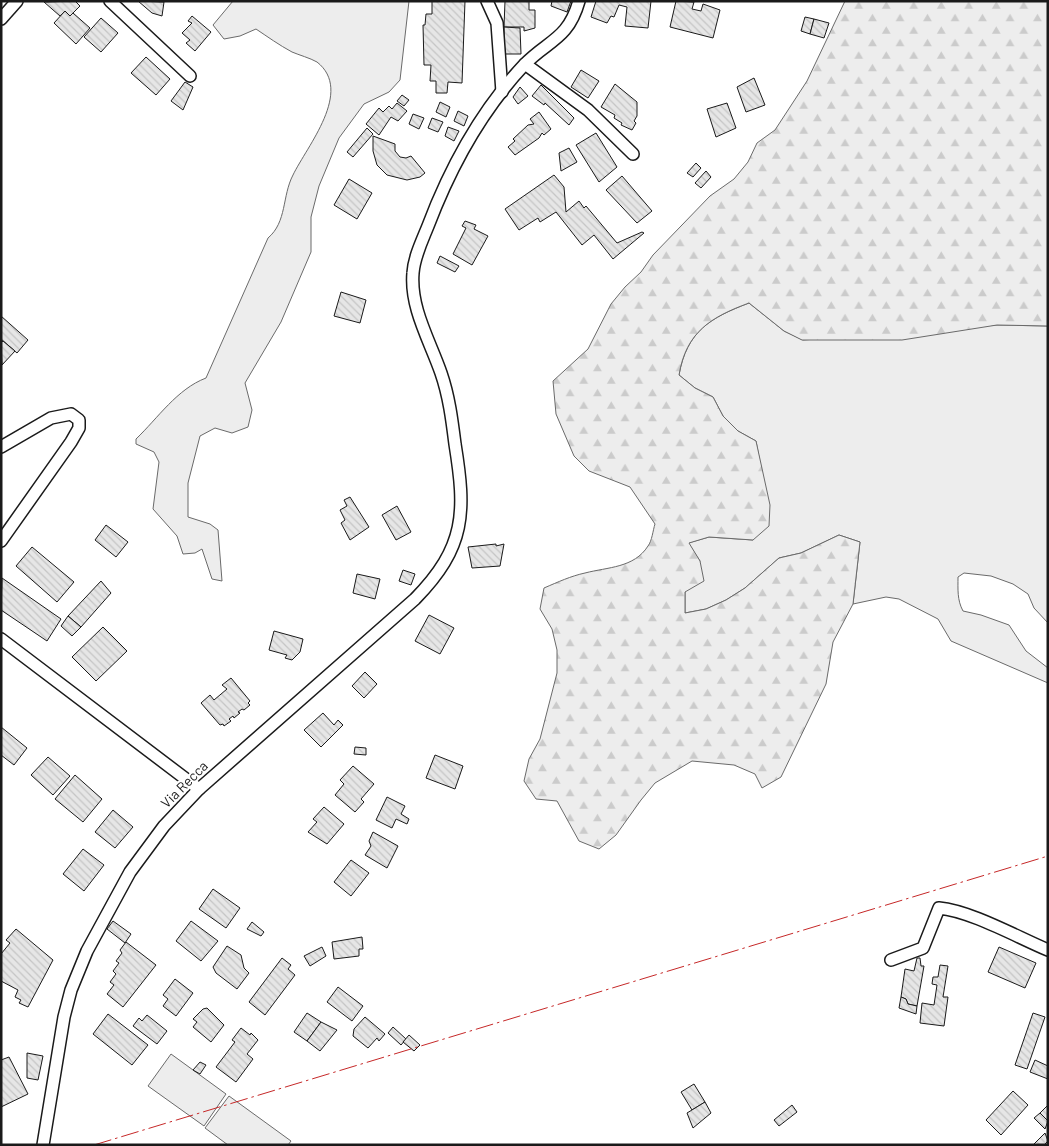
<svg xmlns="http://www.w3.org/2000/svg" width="1049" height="1146" font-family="Barlow,sans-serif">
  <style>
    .grass { fill: #ededed; stroke: #6a6a6a }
    .forest { fill: url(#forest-firs); stroke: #6a6a6a }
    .building { fill: url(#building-back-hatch); stroke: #1a1a1a }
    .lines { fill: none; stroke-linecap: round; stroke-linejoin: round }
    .minor-casing { stroke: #1a1a1a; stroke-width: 14 }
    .minor { stroke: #fff; stroke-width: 11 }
    .power { stroke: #c62828; stroke-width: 1; stroke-dasharray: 18 4 2.5 4; stroke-linecap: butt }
    .labels { text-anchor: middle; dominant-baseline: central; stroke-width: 4; stroke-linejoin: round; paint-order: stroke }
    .street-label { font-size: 14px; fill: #1a1a1a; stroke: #fff }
  </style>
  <defs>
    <pattern id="forest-firs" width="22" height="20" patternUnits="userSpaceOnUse" patternTransform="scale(1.25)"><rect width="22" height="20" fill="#ededed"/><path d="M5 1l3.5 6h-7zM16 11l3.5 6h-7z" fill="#cbcbcb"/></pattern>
    <pattern id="building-back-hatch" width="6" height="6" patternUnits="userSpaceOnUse" patternTransform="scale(1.25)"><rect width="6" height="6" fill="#e6e6e6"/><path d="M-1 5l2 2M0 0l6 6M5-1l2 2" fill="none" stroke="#c5c5c5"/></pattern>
  </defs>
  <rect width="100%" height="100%" fill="#fff"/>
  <!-- grass -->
  <g class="grass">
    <path d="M233 1H409L400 80 389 92 364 104 339 138 319 186 311 217V252L281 322 245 383 252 410 248 427 232 433 215 428 200 436 188 483V517L210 524 218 530 222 581 212 579 202 549 195 553 183 554 177 536 153 509 159 462 154 452 136 444V439C158 418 177 389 206 378L268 238C287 222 282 196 293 175 307 146 354 91 317 62 310 58 299 55 292 52 279 45 268 37 256 29L240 36 224 39 213 25Z"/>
    <path d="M749 303 784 331 803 340 997 325 1048 326V623L1034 608 1028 594 1013 584 991 576 964 573 958 577C958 589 957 600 963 611L981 615 1009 625 1026 651 1048 668V683L951 641 938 619 899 599 886 597 853 604 860 542 839 535 801 553 779 558 745 588 726 600 706 609 685 613V592L700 561 688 543 709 537 753 540 764 484 756 441 738 431 723 416 713 397 695 388 679 375C687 331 710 318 749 303Z"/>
    <polygon points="171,1054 226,1094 204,1126 148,1086"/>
    <polygon points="229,1096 291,1141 288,1145 228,1145 205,1128"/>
  </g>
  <!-- forest -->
  <path class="forest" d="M845 1H1048V326L997 325 902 340H802L784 331 749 303C711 317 686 332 679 375L695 388 713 397 723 416 738 431 756 441 770 505 769 526 753 540 709 537 689 543 700 561 704 581 685 592V613L706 609 726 600 745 588 779 558 801 553 839 535 860 542 853 604 833 642 826 684 781 777 762 788 755 774 734 765 692 761 655 783 641 800 616 835 599 849 579 841 557 801 536 799 524 781 529 759 540 739 557 673V650L552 629 540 609 544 588C558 582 571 576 585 573 608 567 634 568 648 546 652 541 653 530 655 524L630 487 589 471 574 456 556 414 553 381 588 349 611 304 625 287 641 272 653 255 710 196 734 179 748 162 757 143 775 130 807 81Z"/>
  <!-- building -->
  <g class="building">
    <polygon points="75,1 80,6 70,16 65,11 60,16 44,2"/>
    <polygon points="138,1 164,2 162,16 152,13"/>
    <polygon points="432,1 465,1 462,83 448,82 447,93 436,93 436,81 430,81 431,65 424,65 423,25 425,25 426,14 432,14"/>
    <polygon points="505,1 529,1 529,10 535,10 535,28 524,31 524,27 504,27"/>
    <polygon points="552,1 571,1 567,12 551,6"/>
    <polygon points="596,1 651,1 648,28 625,26 627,7 619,5 614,17 611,16 607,23 591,17"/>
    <polygon points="676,1 694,2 692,9 701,11 703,4 720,10 713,38 670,27"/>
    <polygon points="65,11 70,16 73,13 90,28 76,44 54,23"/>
    <polygon points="192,16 211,32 195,51 186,43 190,40 182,33 192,23 188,21"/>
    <polygon points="805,17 814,19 810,34 801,31"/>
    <polygon points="101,18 118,33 101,52 84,37"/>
    <polygon points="814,19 829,23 824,38 810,34"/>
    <polygon points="504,27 520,28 521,54 504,54"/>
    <polygon points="146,57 170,79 156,95 131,73"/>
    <polygon points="581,70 599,81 588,98 571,87"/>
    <polygon points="754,78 765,105 746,112 737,87"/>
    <polygon points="185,82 193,87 183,110 171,101"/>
    <polygon points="615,84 637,102 637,116 634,121 636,123 632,130 621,125 622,123 614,118 615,115 601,107"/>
    <polygon points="541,85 574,118 569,125 545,103 544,105 532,96"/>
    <polygon points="520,87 528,96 518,104 513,97"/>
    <polygon points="402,95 409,100 404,106 397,101"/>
    <polygon points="440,102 450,107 446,117 436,112"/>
    <polygon points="397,103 407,111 398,121 391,117 379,135 366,124 379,108 383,112 389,106 392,109"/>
    <polygon points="727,103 736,128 716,137 707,109"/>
    <polygon points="458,111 468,116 464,126 454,121"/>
    <polygon points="539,112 551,129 544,135 542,133 539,138 515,155 508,147 515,141 513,139 528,125 534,124 530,119"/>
    <polygon points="413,114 424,118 419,129 409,124"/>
    <polygon points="432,118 443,122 438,132 428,128"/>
    <polygon points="448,127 459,131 454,141 445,136"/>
    <polygon points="367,128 373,134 353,157 347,152"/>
    <polygon points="596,133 617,167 599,182 576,145"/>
    <polygon points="373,136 395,144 395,151 400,157 406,158 411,156 425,173 420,177 407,180 387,175 377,165 373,151"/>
    <polygon points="569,148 577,162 561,171 559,153"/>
    <polygon points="696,163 701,168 693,177 687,173"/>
    <polygon points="706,171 711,177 701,188 695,183"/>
    <polygon points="554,175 564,187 566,212 579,201 584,208 586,206 617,243 642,232 644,233 613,259 594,235 582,245 556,212 540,222 538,218 519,230 505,209"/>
    <polygon points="622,176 652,211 637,223 606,190"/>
    <polygon points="349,179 372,193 357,219 334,205"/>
    <polygon points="465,221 476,225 474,229 488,236 472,265 453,254 466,228 462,226"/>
    <polygon points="440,256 459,266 455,272 437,263"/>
    <polygon points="341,292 366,300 360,323 334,316"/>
    <polygon points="1,316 28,340 17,353 1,339"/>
    <polygon points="3,341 15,351 2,365 1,343"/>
    <polygon points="350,497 369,527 350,540 341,523 345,520 340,510 347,506 344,500"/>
    <polygon points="397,506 411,532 396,540 382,515"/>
    <polygon points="106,525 128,542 116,557 95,540"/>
    <polygon points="496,544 496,546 504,544 500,566 472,568 468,547"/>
    <polygon points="32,547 74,582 57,602 16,566"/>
    <polygon points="403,570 415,574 411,585 399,581"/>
    <polygon points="357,574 380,579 375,599 353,593"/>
    <polygon points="2,578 61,619 47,641 1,610"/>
    <polygon points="101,581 111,593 81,627 68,616"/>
    <polygon points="429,615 454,628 440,654 415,641"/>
    <polygon points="68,616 81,627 72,636 61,626"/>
    <polygon points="103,627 127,651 96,681 72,657"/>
    <polygon points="274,631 303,639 300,652 292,660 285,658 287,655 269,650"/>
    <polygon points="365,672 377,684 364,698 352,686"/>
    <polygon points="231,678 250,701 248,703 250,705 244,710 242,709 238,712 240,713 234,718 233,716 229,719 231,721 224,726 223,724 220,725 201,703 210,695 214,700 227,689 222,685"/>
    <polygon points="323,713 334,725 338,720 343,725 321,747 304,730"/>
    <polygon points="1,727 27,748 14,765 1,755"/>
    <polygon points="355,747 366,748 366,755 354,754"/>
    <polygon points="435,755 463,766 455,789 426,778"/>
    <polygon points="48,757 70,776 53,795 31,775"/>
    <polygon points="353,766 374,784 361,799 364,802 355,812 335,795 344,784 340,780"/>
    <polygon points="75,775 102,799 83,822 55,799"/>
    <polygon points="387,797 405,806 401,814 409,819 407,824 396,819 392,828 376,820"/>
    <polygon points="324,807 344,824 327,844 308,832 317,822 313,819"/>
    <polygon points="113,810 133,827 115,848 95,832"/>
    <polygon points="373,832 398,846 387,868 365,855 371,846 369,841"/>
    <polygon points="83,849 104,865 84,891 63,874"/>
    <polygon points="351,860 369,873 351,896 334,882"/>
    <polygon points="213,889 240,908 226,928 199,909"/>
    <polygon points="113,921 131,934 125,943 107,929"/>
    <polygon points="191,921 218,941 201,961 176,941"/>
    <polygon points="252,922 264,932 261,936 247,929"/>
    <polygon points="16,929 53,960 28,1007 19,1003 21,1000 15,997 18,990 1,981 1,954 10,943 6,940"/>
    <polygon points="362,937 363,949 359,949 359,956 334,959 332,942"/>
    <polygon points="126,942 156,965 123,1007 107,994 114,985 110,982 116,974 113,971 119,963 116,961 122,953 120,950"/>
    <polygon points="227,946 241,955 244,968 249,973 237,989 216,973 213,967"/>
    <polygon points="322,947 326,956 310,966 304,956"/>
    <polygon points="999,947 1036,963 1025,988 988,972"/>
    <polygon points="282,958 291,965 288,969 295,975 265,1015 249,1002"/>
    <polygon points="917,958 920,958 921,966 924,966 917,1006 908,1004 906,999 901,997 905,969 914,971"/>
    <polygon points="940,965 948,966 943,997 948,997 944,1026 920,1023 922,1003 934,1005 937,985 932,984 933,977 938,977"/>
    <polygon points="175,979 193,993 176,1016 163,1006 168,999 163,995"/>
    <polygon points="338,987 363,1006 352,1021 327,1002"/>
    <polygon points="901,997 906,999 908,1004 917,1006 916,1014 899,1008"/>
    <polygon points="207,1008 224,1025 211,1042 193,1027 197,1022 193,1019 203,1009"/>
    <polygon points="307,1013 321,1022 307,1041 294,1032"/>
    <polygon points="1033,1013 1045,1017 1027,1069 1015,1065"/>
    <polygon points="108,1014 148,1045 132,1065 93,1034"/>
    <polygon points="147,1015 167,1031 157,1044 133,1026 139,1018 142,1021"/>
    <polygon points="365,1017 385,1034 379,1041 377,1038 368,1048 353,1036 354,1029"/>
    <polygon points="321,1022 337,1030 320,1051 307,1041"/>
    <polygon points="393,1027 406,1039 401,1045 388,1033"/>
    <polygon points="241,1028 250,1035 251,1033 258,1040 247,1054 253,1059 236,1082 216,1067 235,1042 232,1040"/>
    <polygon points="409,1035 420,1045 414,1051 403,1042"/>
    <polygon points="27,1053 43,1056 38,1080 27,1078"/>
    <polygon points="9,1057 28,1094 1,1107 1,1060"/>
    <polygon points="1035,1060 1048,1066 1048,1079 1030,1072"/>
    <polygon points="200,1062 206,1065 200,1074 193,1070"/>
    <polygon points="694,1084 705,1102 692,1110 681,1092"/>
    <polygon points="1013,1091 1028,1105 1001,1135 986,1120"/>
    <polygon points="705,1102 711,1113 693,1128 687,1113"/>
    <polygon points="792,1105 797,1112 779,1126 774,1120"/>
    <polygon points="1048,1105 1048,1119 1046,1120 1040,1113"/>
    <polygon points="1040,1113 1048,1121 1045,1129 1034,1118"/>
    <polygon points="1045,1133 1048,1141 1044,1145 1033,1145"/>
  </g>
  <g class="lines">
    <!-- minor casing -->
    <g class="minor-casing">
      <g id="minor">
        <polyline points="110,1 190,76"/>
        <polyline points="487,1 497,23 502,92"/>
        <polyline points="1,19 17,1"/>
        <polyline points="525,64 588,110 633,154"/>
        <polyline points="1,447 51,418 71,414 79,420 79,428 71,442 1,541"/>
        <polyline points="1,639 199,789"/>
        <path d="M891 960 923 948 939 908C971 911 1017 937 1048 950"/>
        <path d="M43 1145 64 1017 71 990 87 951 130 872 164 826 199 789 415 599C466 547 466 512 455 444 452 420 449 396 441 373 430 341 410 308 413 273 414 257 422 241 428 226 450 168 481 111 524 65 548 40 568 40 579 1"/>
      </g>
    </g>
    <!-- minor -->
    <use href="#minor" class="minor"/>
    <!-- power -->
    <polyline class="power" points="94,1145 1048,856"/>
  </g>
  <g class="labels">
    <!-- street labels -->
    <g class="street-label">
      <text transform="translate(184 784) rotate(-45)">Via Recca</text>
    </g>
  </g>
  <!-- border -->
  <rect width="1049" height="1146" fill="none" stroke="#1a1a1a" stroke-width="5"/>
</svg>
